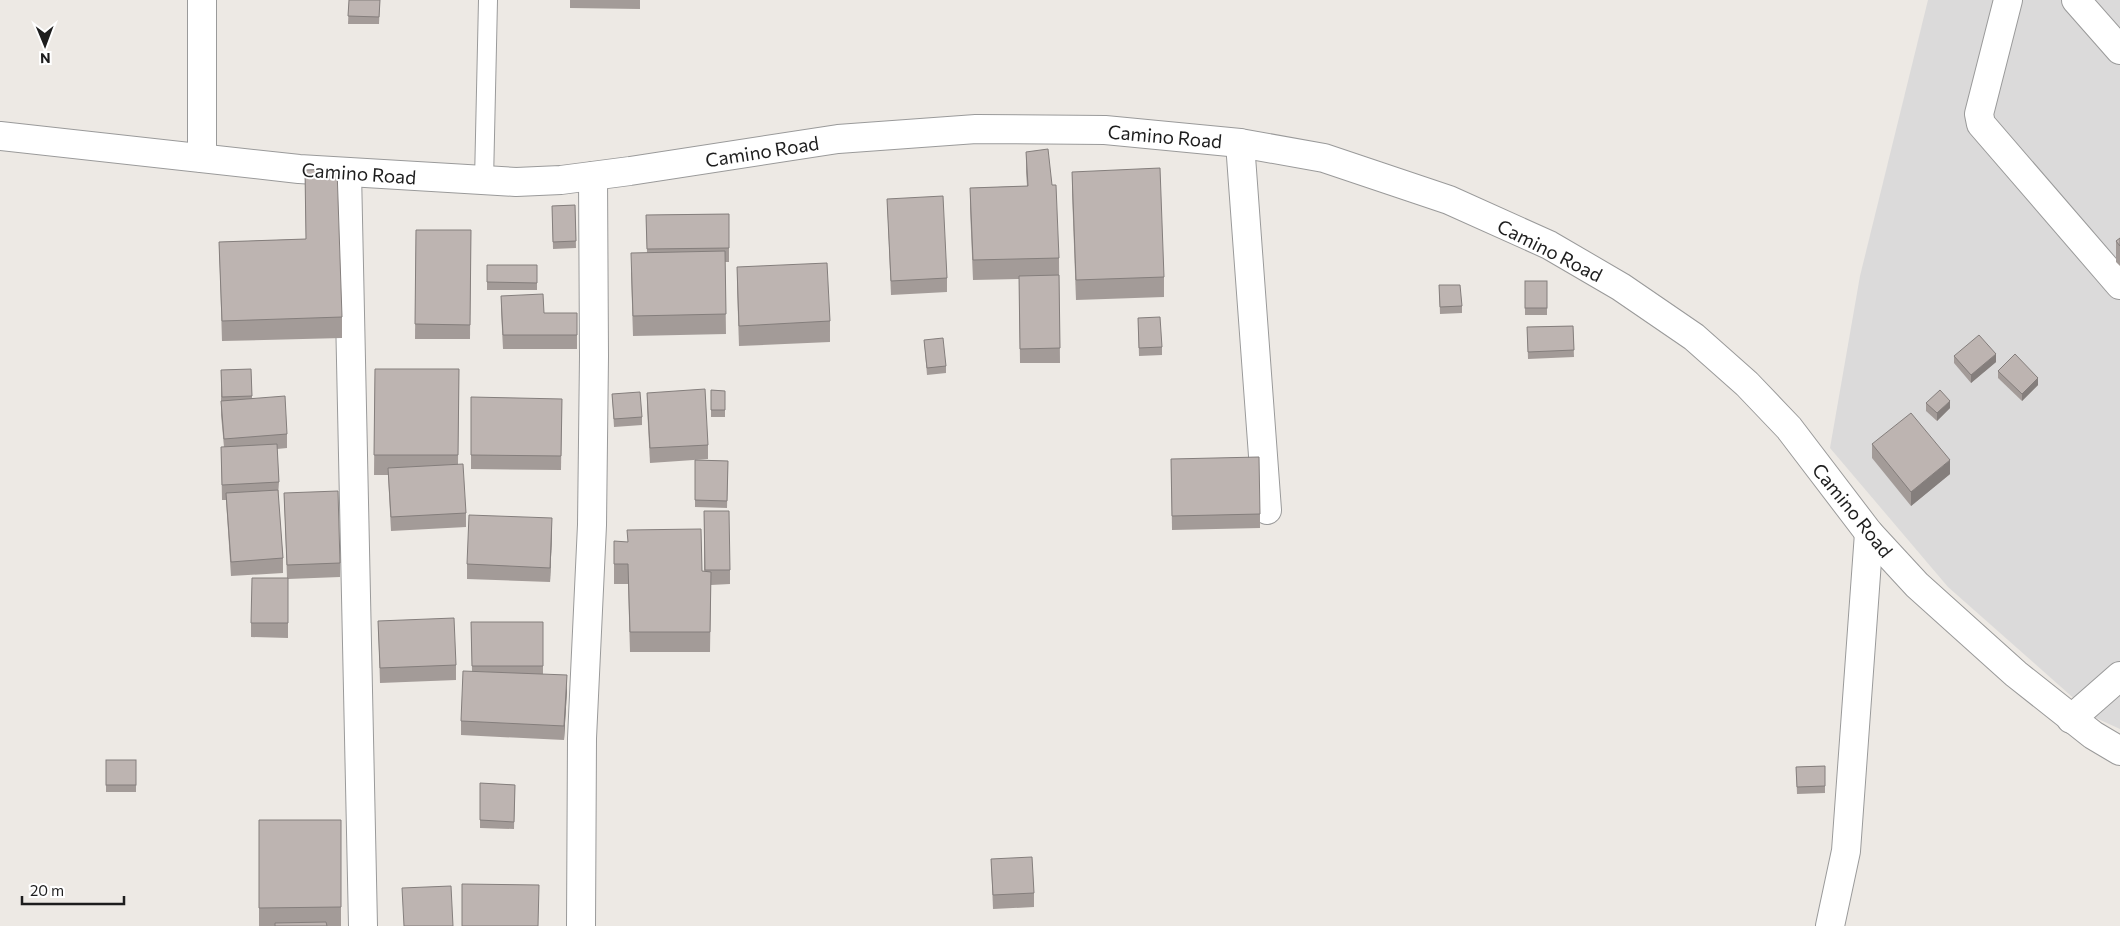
<svg xmlns="http://www.w3.org/2000/svg" width="2120" height="926" font-family="Commissioner,sans-serif">
  <style>
    .residential { fill: #dbdada }
    .lines { fill: none; stroke-linecap: round; stroke-linejoin: round }
    .service-casing { stroke: #9a9a9a; stroke-width: 20 }
    .minor-casing { stroke: #9a9a9a; stroke-width: 30 }
    .tertiary-casing { stroke: #9a9a9a; stroke-width: 30 }
    .service { stroke: #fff; stroke-width: 18 }
    .minor { stroke: #fff; stroke-width: 28 }
    .tertiary { stroke: #fff; stroke-width: 28 }
    .wall { fill: #a39b98 }
    .shaded-wall { fill: #847e7c }
    .building { fill: #bdb4b1; stroke: #847e7c }
    .labels { text-anchor: middle; dominant-baseline: central; stroke-width: 4; stroke-linejoin: round; paint-order: stroke }
    .street-label { font-size: 19px; fill: #1d1d1d; stroke: #fff }
  </style>
  <rect width="100%" height="100%" fill="#ede9e4"/>
  <!-- residential -->
  <polygon class="residential" points="1928,0 2120,0 2120,729 2096,718 1948,587 1830,448 1860,276"/>
  <g class="lines">
    <!-- service casing -->
    <g class="service-casing">
      <polyline id="service" points="484,181 488,0"/>
    </g>
    <!-- minor casing -->
    <g class="minor-casing">
      <g id="minor">
        <polyline points="2008,0 1979,114 1981,124 2120,285"/>
        <polyline points="2076,0 2120,50"/>
        <polyline points="1240,143 1267,510"/>
        <polyline points="202,158 202,0"/>
        <polyline points="347,172 363,926"/>
        <polyline points="2071,719 2120,676"/>
        <polyline points="581,926 582,738 592,525 594,356 593,176"/>
        <polyline points="1830,926 1846,851 1869,533"/>
      </g>
    </g>
    <!-- tertiary casing -->
    <g class="tertiary-casing">
      <polyline id="tertiary" points="0,136 299,169 516,182 561,180 630,171 838,139 976,129 1105,130 1240,143 1324,158 1449,200 1549,245 1621,287 1694,337 1747,384 1789,428 1869,533 1917,585 2016,674 2093,735 2120,751"/>
    </g>
    <!-- service -->
    <use href="#service" class="service"/>
    <!-- minor -->
    <use href="#minor" class="minor"/>
    <!-- tertiary -->
    <use href="#tertiary" class="tertiary"/>
  </g>
  <!-- wall -->
  <g class="wall">
    <polygon points="349,0 380,0 379,24 348,24"/>
    <polygon points="570,0 640,0 640,9 570,8"/>
    <polygon points="1026,152 1059,258 1060,363 1020,363 1019,279 973,280 970,208 970,188 1027,186 1026,172"/>
    <polygon points="305,170 342,317 342,338 222,341 219,242 306,239"/>
    <polygon points="1072,172 1164,277 1164,297 1076,300 1072,192"/>
    <polygon points="887,199 947,278 947,292 891,295"/>
    <polygon points="575,205 576,248 553,249 552,206"/>
    <polygon points="729,214 729,262 725,262 726,334 633,336 631,273 647,253 646,215"/>
    <polygon points="416,230 471,230 470,339 415,339"/>
    <polygon points="2120,238 2120,266 2116,262 2116,241"/>
    <rect x="487" y="265" width="50" height="25"/>
    <polygon points="737,267 830,321 830,342 739,346 737,287"/>
    <rect x="1525" y="281" width="22" height="34"/>
    <polygon points="1439,285 1462,306 1462,313 1440,314"/>
    <polygon points="501,296 544,313 577,313 577,349 503,349 501,310"/>
    <polygon points="1138,318 1162,347 1162,355 1139,356"/>
    <polygon points="1573,326 1574,357 1528,359 1527,327"/>
    <polygon points="924,340 946,366 946,373 927,375"/>
    <polygon points="1954,356 1996,362 1971,383 1954,363"/>
    <polygon points="251,369 252,398 287,434 287,448 277,449 279,482 278,496 283,558 283,573 231,576 226,500 222,500 221,447 224,447 221,415 221,370"/>
    <polygon points="375,369 459,369 458,464 466,513 466,527 391,531 388,475 374,475"/>
    <polygon points="1998,371 2038,385 2022,401 1998,378"/>
    <polygon points="711,390 725,391 725,417 711,417"/>
    <polygon points="647,393 708,445 708,459 650,463 647,407"/>
    <polygon points="612,394 642,417 642,425 614,427"/>
    <polygon points="562,399 561,470 471,469 471,455"/>
    <polygon points="1926,403 1950,408 1937,421 1926,411"/>
    <polygon points="1872,444 1950,474 1911,506 1872,458"/>
    <polygon points="1171,459 1260,514 1260,528 1172,530"/>
    <polygon points="695,460 728,461 727,508 695,507"/>
    <polygon points="284,493 340,563 340,577 288,579 288,638 251,637 251,623 287,578"/>
    <polygon points="704,511 730,570 730,584 711,585 710,652 630,652 628,584 614,584 614,541 702,571 704,571"/>
    <polygon points="552,533 550,582 467,579 467,564"/>
    <polygon points="378,621 456,665 456,680 380,683"/>
    <polygon points="471,622 543,622 543,674 567,690 564,740 461,735 461,721 472,671"/>
    <rect x="106" y="760" width="30" height="32"/>
    <polygon points="1825,766 1825,793 1797,794 1796,767"/>
    <polygon points="480,783 515,785 514,829 480,828"/>
    <rect x="259" y="820" width="82" height="106"/>
    <polygon points="991,859 1034,893 1034,907 993,909"/>
  </g>
  <!-- shaded-wall -->
  <g class="shaded-wall">
    <polygon points="1996,354 1996,362 1971,383 1971,375"/>
    <polygon points="2038,378 2038,385 2022,401 2022,394"/>
    <polygon points="1950,401 1950,408 1937,421 1937,413"/>
    <polygon points="1950,460 1950,474 1911,506 1911,492"/>
    <polygon points="552,518 552,533 550,582 550,568"/>
    <polygon points="567,675 567,690 564,740 564,726"/>
  </g>
  <!-- building -->
  <g class="building">
    <polygon points="349,0 380,0 379,17 348,16"/>
    <polygon points="1048,149 1052,185 1056,185 1059,258 973,260 970,188 1028,186 1026,152"/>
    <polygon points="1160,168 1164,277 1076,280 1072,172"/>
    <polygon points="337,169 342,317 222,321 219,242 306,239 305,170"/>
    <polygon points="943,196 947,278 891,281 887,199"/>
    <polygon points="575,205 576,241 553,242 552,206"/>
    <polygon points="729,214 729,248 647,249 646,215"/>
    <polygon points="416,230 471,230 470,325 415,324"/>
    <polygon points="2120,238 2120,246 2116,241"/>
    <polygon points="725,251 726,314 633,316 631,253"/>
    <polygon points="827,263 830,321 739,326 737,267"/>
    <polygon points="487,265 537,265 537,283 487,282"/>
    <polygon points="1059,275 1060,348 1020,349 1019,276"/>
    <rect x="1525" y="281" width="22" height="27"/>
    <polygon points="1439,285 1460,285 1462,306 1440,307"/>
    <polygon points="543,294 544,313 577,313 577,335 503,335 501,296"/>
    <polygon points="1160,317 1162,347 1139,348 1138,318"/>
    <polygon points="1573,326 1574,350 1528,352 1527,327"/>
    <polygon points="1979,335 1996,354 1971,375 1954,356"/>
    <polygon points="943,338 946,366 927,368 924,340"/>
    <polygon points="2015,354 2038,378 2022,394 1998,371"/>
    <polygon points="251,369 252,396 222,397 221,370"/>
    <polygon points="375,369 459,369 458,455 374,455"/>
    <polygon points="705,389 708,445 650,448 647,393"/>
    <polygon points="711,390 725,391 725,410 711,410"/>
    <polygon points="1940,390 1950,401 1937,413 1926,403"/>
    <polygon points="640,392 642,417 614,419 612,394"/>
    <polygon points="285,396 287,434 224,439 221,401"/>
    <polygon points="471,397 562,399 561,456 471,455"/>
    <polygon points="1911,413 1950,460 1911,492 1872,444"/>
    <polygon points="277,444 279,482 222,485 221,447"/>
    <polygon points="1259,457 1260,514 1172,516 1171,459"/>
    <polygon points="695,460 728,461 727,501 695,500"/>
    <polygon points="463,464 466,513 391,517 388,468"/>
    <polygon points="278,490 283,558 231,562 226,493"/>
    <polygon points="338,491 340,563 287,565 284,493"/>
    <polygon points="704,511 729,511 730,570 705,570"/>
    <polygon points="469,515 552,518 550,568 467,564"/>
    <polygon points="701,529 702,571 711,572 710,632 630,632 628,564 614,564 614,541 628,542 627,530"/>
    <polygon points="252,578 288,578 288,623 251,623"/>
    <polygon points="454,618 456,665 380,668 378,621"/>
    <polygon points="471,622 543,622 543,666 472,666"/>
    <polygon points="463,671 567,675 564,726 461,721"/>
    <rect x="106" y="760" width="30" height="25"/>
    <polygon points="1825,766 1825,786 1797,787 1796,767"/>
    <polygon points="480,783 515,785 514,822 480,820"/>
    <polygon points="259,820 341,820 341,907 259,908"/>
    <polygon points="1032,857 1034,893 993,895 991,859"/>
    <polygon points="462,884 539,885 538,926 462,926"/>
    <polygon points="451,886 453,926 404,926 402,888"/>
    <polygon points="326,922 327,926 275,926 275,923"/>
  </g>
  <g class="labels">
    <!-- street labels -->
    <g class="street-label">
      <text transform="translate(1165 136) rotate(5)">Camino Road</text>
      <text transform="translate(762 151) rotate(-9)">Camino Road</text>
      <text transform="translate(359 173) rotate(4)">Camino Road</text>
      <text transform="translate(1550 250) rotate(27)">Camino Road</text>
      <text transform="translate(1853 510) rotate(51)">Camino Road</text>
    </g>
  </g>
  <!-- north arrow -->
  <g transform="translate(45 45) rotate(179)" stroke="#ffffff" stroke-width="4" paint-order="stroke">
  <path d="M0-4L9 19L0 12L-9 19Z" fill="#1d1d1d"/>
  <text y="-8" font-size="14" font-weight="bold" text-anchor="middle" fill="#1d1d1d">N</text>
  </g>
  <!-- scale -->
  <path d="M22 896v8h102v-8" fill="none" stroke="#1d1d1d" stroke-width="2.5"/>
  <text x="30" y="896" font-size="15" fill="#1d1d1d" stroke="#ffffff" stroke-width="4" paint-order="stroke">20 m</text>
</svg>
